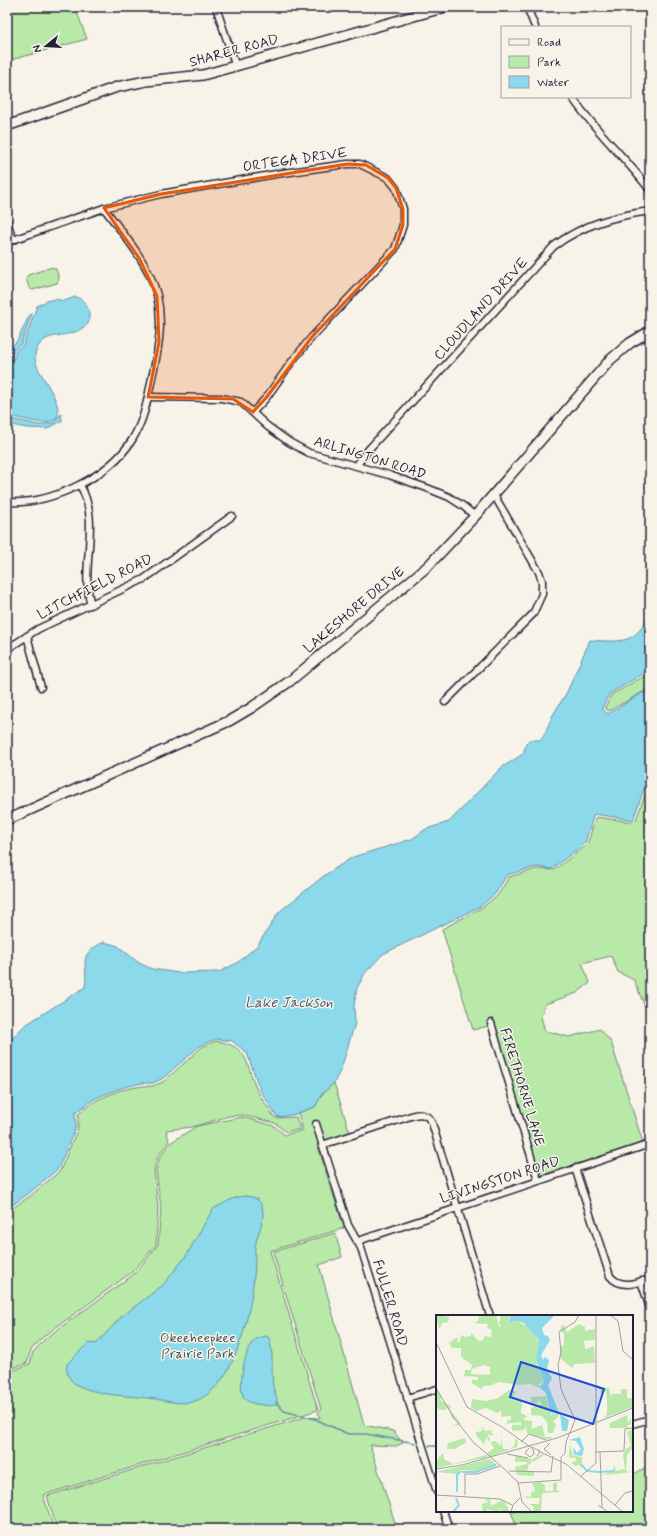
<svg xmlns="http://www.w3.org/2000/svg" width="657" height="1536" font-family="Mynerve,sans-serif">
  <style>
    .green { fill: #b9e9a8; stroke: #6e8672 }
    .water { fill: #8cd9eb; stroke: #6290a5 }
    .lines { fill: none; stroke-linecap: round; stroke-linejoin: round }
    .stream { stroke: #6290a5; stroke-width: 1.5 }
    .street-casing { stroke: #22223b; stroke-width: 9 }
    .secondary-casing { stroke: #22223b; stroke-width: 12 }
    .street { stroke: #f7f3e8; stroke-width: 6 }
    .secondary { stroke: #f7f3e8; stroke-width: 9 }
    .marked { fill: #e8590c; fill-opacity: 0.2; stroke: #e8590c; stroke-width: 3; stroke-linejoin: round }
    .labels { text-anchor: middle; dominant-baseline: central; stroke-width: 3; stroke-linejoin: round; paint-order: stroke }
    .street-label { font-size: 14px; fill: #22223b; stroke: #f7f3e8 }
    .park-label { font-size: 14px; fill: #485456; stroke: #f7f3e8 }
    .water-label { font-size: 15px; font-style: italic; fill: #425970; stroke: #f7f3e8 }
    .inset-river { fill: none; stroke: #8cd9eb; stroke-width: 2 }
    .inset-road { fill: none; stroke: #a29fa3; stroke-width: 1 }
    .view { fill: #1d4ed8; fill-opacity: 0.15; stroke: #1d4ed8; stroke-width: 2 }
    .inset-edge { fill: none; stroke: #22223b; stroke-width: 2 }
  </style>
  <rect width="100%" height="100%" fill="#f7f3e8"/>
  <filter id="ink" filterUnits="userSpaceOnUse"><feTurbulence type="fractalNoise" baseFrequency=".025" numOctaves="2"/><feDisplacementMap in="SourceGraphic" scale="8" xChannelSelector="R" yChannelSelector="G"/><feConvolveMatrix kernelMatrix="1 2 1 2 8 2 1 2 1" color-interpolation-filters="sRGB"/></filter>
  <g filter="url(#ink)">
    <!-- green -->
    <g class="green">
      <polygon points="7,7 75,7 87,39 7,61"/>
      <polygon points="52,267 56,269 59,279 57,283 33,290 29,288 26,278 28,275"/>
      <polygon points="650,673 650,688 609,711 605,708 611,695"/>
      <polygon points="649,783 650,1019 634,980 618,972 611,956 582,963 590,983 577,993 545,1004 541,1017 545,1031 569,1037 600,1029 611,1042 643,1143 540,1176 493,1019 487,1021 488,1026 473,1030 442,929 483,907 498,895 509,877 536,869 554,870 587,845 596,817 632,822 636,820"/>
      <path d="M216 1041C251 1046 245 1066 258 1092 263 1101 269 1109 275 1118L296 1117 300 1129 286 1132 275 1123 242 1115 229 1116 192 1127 166 1130 169 1141 158 1156 154 1170 158 1208 156 1245 132 1272 44 1336 31 1350 27 1363 8 1370 7 1212 30 1196 60 1171 78 1128V1114L97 1100 121 1090 142 1086H153L163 1082 202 1047Z"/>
      <polygon points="334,1083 350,1133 317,1144 344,1228 270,1251 318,1410 43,1495 54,1529 7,1529 7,1373 30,1364 33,1352 46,1338 134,1274 158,1245 161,1208 156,1170 160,1157 170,1143 197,1126 242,1117 274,1126 285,1135 303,1130 298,1113 315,1107 322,1094"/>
      <polygon points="335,1233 342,1257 319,1265 364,1425 393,1431 403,1443 396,1446 370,1445 397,1529 57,1529 47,1496 305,1417 320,1418 318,1413 321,1409 273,1252"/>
      <polygon points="650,1465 650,1529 517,1529 511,1511 632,1511 632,1475"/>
    </g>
    <!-- water -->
    <g class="water">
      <path d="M75 297C88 299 91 314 88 324 84 327 80 330 75 332 62 337 44 333 37 349 34 354 35 361 37 366 44 382 81 427 37 422 27 421 17 417 7 415V363L15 357V352L23 345 37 306 46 301 55 299 64 301Z"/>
      <polygon points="32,313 21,344 13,351 12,356 7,360 7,351 17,341 28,318"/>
      <polygon points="61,414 62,421 47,429 27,428 7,424 7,418 39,425 53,423"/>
      <path d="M650 613V670L609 694 602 709 608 714 642 693 650 691V701L648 702 650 706V779L648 778 633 820 594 814 585 843 552 869 536 867 507 875 496 893 481 906 383 954 365 973 357 988 354 1006 355 1023 341 1069 334 1083 322 1094 315 1107 292 1115 277 1117 260 1090 247 1053 232 1041 216 1039 201 1045 162 1079 153 1083H142L121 1088 96 1098 75 1113 76 1127 58 1169 28 1194 7 1209V1044L24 1026 85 987C89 963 75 956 104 942L118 946 139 963 152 969 179 973 219 972 237 963 257 946 279 912 325 875 353 857 412 839 426 829 449 822 501 768 523 754 526 744 529 740H539L543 737 553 715 567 692 590 640C621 642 636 645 650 613Z"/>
      <path d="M243 1196C251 1196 260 1198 262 1207 266 1218 258 1232 256 1242 254 1248 255 1254 255 1260 254 1300 238 1390 192 1402 178 1405 161 1399 147 1398 132 1396 116 1396 102 1393 85 1389 64 1385 67 1364L88 1343 96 1344 121 1317 163 1285 186 1256 213 1209 232 1199Z"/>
      <path d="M266 1336 269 1338C274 1354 271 1369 273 1386 274 1392 278 1398 277 1404 272 1407 267 1405 262 1405 255 1404 247 1403 243 1396 238 1387 245 1350 252 1343 256 1338 261 1337 266 1336Z"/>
    </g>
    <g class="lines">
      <!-- stream -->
      <g class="stream">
        <polyline points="276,1402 284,1411 315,1419 348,1434 366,1434 415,1443"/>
        <polyline points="429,1446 437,1446"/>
      </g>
      <!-- street casing -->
      <g class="street-casing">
        <g id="street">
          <polyline points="216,7 236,67"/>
          <polyline points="527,7 535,27"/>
          <path d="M572 97C595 131 626 158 650 190"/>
          <polyline points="7,221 13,240"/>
          <polyline points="7,242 104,208 161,194 276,174 347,164 360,164 388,178 396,188 403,209 403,225 395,249 312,337 293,360 266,398 253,412"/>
          <polyline points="148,397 222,398 241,402 267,426 289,442 309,453 389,475 427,488 449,497 463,506 475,516"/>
          <path d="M357 465 368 450 554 246C584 224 614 216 650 211"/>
          <path d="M80 485C102 523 79 565 91 605"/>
          <path d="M7 502C50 505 109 477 132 440 145 419 148 396 153 373 159 347 163 322 157 295 149 263 123 234 104 208"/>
          <polyline points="27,636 41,687"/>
          <polyline points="7,649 38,629 144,579 232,516"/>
          <polyline points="445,702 533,614 542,594 542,581 539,572 494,495"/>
          <polyline points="491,1023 538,1180"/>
          <polyline points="316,1124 348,1225 361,1248 437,1492"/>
          <path d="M322 1145 414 1115C423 1113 428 1115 432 1123L490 1316"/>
          <path d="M575 1168 610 1276C620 1289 637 1283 650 1279"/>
          <polyline points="358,1241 650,1144"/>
          <polyline points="641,1281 650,1308"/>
          <polyline points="407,1398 437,1389"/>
          <polyline points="632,1424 650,1419"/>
          <polyline points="443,1511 449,1529"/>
        </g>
      </g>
      <!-- secondary casing -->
      <g class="secondary-casing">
        <g id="secondary">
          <polyline points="7,126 117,87 146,81 203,75 446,7"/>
          <polyline points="7,820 229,721 251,708 290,681 428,566 475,516 610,360 630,343 650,331"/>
        </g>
      </g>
      <!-- street -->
      <use href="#street" class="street"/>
      <!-- secondary -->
      <use href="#secondary" class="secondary"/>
    </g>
  </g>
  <!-- marked area -->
  <path class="marked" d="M347 164 366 165 388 178 396 188 403 209V225L395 249 312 337 266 398 253 412 233 399 148 397 159 342 157 296 139 258 104 208 161 194Z"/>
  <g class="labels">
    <!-- street labels -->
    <g class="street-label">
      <text transform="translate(234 51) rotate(-15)">SHARER ROAD</text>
      <text transform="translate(295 160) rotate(-8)">ORTEGA DRIVE</text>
      <text transform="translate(481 309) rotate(-48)">CLOUDLAND DRIVE</text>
      <text transform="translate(370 458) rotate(17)">ARLINGTON ROAD</text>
      <text transform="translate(95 587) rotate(-27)">LITCHFIELD ROAD</text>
      <text transform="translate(354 610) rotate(-40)">LAKESHORE DRIVE</text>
      <text transform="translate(522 1087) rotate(73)">FIRETHORNE LANE</text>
      <text transform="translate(500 1180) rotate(-18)">LIVINGSTON ROAD</text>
      <text transform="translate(390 1303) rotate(73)">FULLER ROAD</text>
    </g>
    <!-- park labels -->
    <g class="park-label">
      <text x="198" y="1338">Okeeheepkee<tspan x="198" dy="16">Prairie Park</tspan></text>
    </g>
    <!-- water labels -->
    <g class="water-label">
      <text x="289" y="1003">Lake Jackson</text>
    </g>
  </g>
  <!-- overview -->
  <g transform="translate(436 1315)">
    <rect width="197" height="197" fill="#f7f3e8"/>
    <path d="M0 0 13 2 12 7 6 8 4 13H0H3ZM43 0H60L63 12H65L63 8 65 0H74L72 8 80 6 91 11 103 26 100 47 108 67 103 69 104 73 94 69 83 70 63 67 57 69 58 70 47 71 45 74 36 68V65H42V62L28 61 29 55H35L36 50 25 42V33H16L13 28 20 23H22L21 27 24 26 25 20 30 22 35 21V18L43 26 47 25 49 21 55 22 56 15 51 13 52 9 38 8 42 6ZM48 50 54 52V60L35 59V55L36 58V54ZM127 9 131 17 143 9 149 12V16L159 14V25L148 26 149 34 158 31 159 48 139 49 136 53 124 43V32L128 30V19L124 15ZM0 73 6 82 4 85 15 91 14 95 25 109 15 112 22 108 16 103 13 95 10 92V95H4L0 91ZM165 73H173L175 82 176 79H185V74H191V83H197V92L168 103 171 99V83L170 77 164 78ZM73 75 81 77 77 80 78 85 86 86 85 98 91 101 87 105 96 106V114L106 110 109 122H116L114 125 91 118 90 111 88 115 76 116V110H85V107L70 109 72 105H75V101L65 102V96L61 98 50 93 40 96 35 92 36 84 50 86 62 83ZM110 81 115 101 117 97 119 100V94L124 99 117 107 120 109 117 118H112L111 107 106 101 95 100V93L106 89 103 85 102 88 95 89V82ZM191 100 192 108 195 103V110H192V113H174V108ZM46 112 49 116 55 115 57 121 51 119 54 124 52 127 51 121 48 129 40 120V117L46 116ZM197 114V133L191 140 190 156 197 157 166 160 177 156 178 149 180 156 189 154 187 140 190 134 195 131 191 117ZM65 120 67 134H74L79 130V123L82 126 81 132 53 142 51 138 58 133 54 127 60 126 65 131ZM29 123 30 128 18 134H11L12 128ZM134 129 137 141 146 142 145 156 144 150 139 151 135 147H139L140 143 133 142ZM7 138 8 144 17 149 50 140 52 142 0 153 2 143ZM106 139 108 140 97 147 96 144 95 149H93L91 156H98V161L81 160 79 152 91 149V147H79V141L96 144ZM54 144 61 150 40 156 25 155 21 159 0 157ZM104 167 109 170V176H117V168L121 167V175L124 177 106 178 105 196 97 197 98 192 94 189H103L104 183H91L88 181 95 182V177L99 176 96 168ZM54 184 55 191 64 186V190L65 185 70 188 69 191 71 190 73 197H65L64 192 63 197 51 194V196L47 197 46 189 53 187 48 185Z" fill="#b9e9a8" fill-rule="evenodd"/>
    <path d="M75 0H119L106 13 108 20 112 21 114 25 105 40 107 45 109 42 113 45 111 54 116 63 112 70 123 98 133 105 131 116H126L124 99 119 94V100V97L115 98 116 104V105L110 78 103 72 108 67 100 45 103 25 88 8 80 6 72 8ZM144 122 148 134 146 141 138 140 137 132 141 138 145 134 140 126 132 125Z" fill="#8cd9eb"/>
    <path class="inset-river" d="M145 149 151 156 164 157M26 157H40L60 150M165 157 178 156M21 177V160L25 156M17 197 23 190 20 183"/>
    <path class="inset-road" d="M174 0 182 6 187 36 197 45M0 27 31 92 66 112 97 134 98 139 94 142 89 138 93 133M0 73 18 103 38 128 73 158M85 127 93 119 110 125M114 128 108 134 115 140M96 132 104 136 101 141M102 136 130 149 187 197M160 137 188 136 189 114 197 113M164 137 166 192M71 139 92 143M0 154 26 150 121 123 197 93M73 156 115 157 117 141M72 158 82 167 86 187 96 197M145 161 160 148V0M83 168 125 165V142L129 138 130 127 139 105 125 74 122 50 125 37 123 17 139 7 143 0M0 180 64 184 76 190M29 180V159H41L64 151M162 190 172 197M179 190 189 178 197 176M75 197 77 190 84 183"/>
    <path class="view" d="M85 47 168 74 157 109 74 82Z"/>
    <rect width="197" height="197" class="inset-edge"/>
  </g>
  <!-- margin -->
  <rect width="657" height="1536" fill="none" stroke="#f7f3e8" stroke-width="24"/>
  <rect x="12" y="12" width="633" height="1512" fill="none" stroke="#22223b" stroke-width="1.5" filter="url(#ink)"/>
  <!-- legend -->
  <rect x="501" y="26" width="130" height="72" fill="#f7f3e8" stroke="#a29fa3"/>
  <rect x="509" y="39" width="20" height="6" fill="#f7f3e8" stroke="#a29fa3"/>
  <text x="537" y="46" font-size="12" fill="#22223b">Road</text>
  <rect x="509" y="56" width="20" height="12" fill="#b9e9a8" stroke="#a29fa3"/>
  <text x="537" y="66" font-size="12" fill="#22223b">Park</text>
  <rect x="509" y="76" width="20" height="12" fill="#8cd9eb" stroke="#a29fa3"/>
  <text x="537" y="86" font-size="12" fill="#22223b">Water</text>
  <!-- north arrow -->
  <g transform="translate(46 46) rotate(252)" stroke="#f7f3e8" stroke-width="3" paint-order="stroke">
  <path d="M0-3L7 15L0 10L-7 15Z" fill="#22223b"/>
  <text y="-6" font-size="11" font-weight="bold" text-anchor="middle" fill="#22223b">N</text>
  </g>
</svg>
